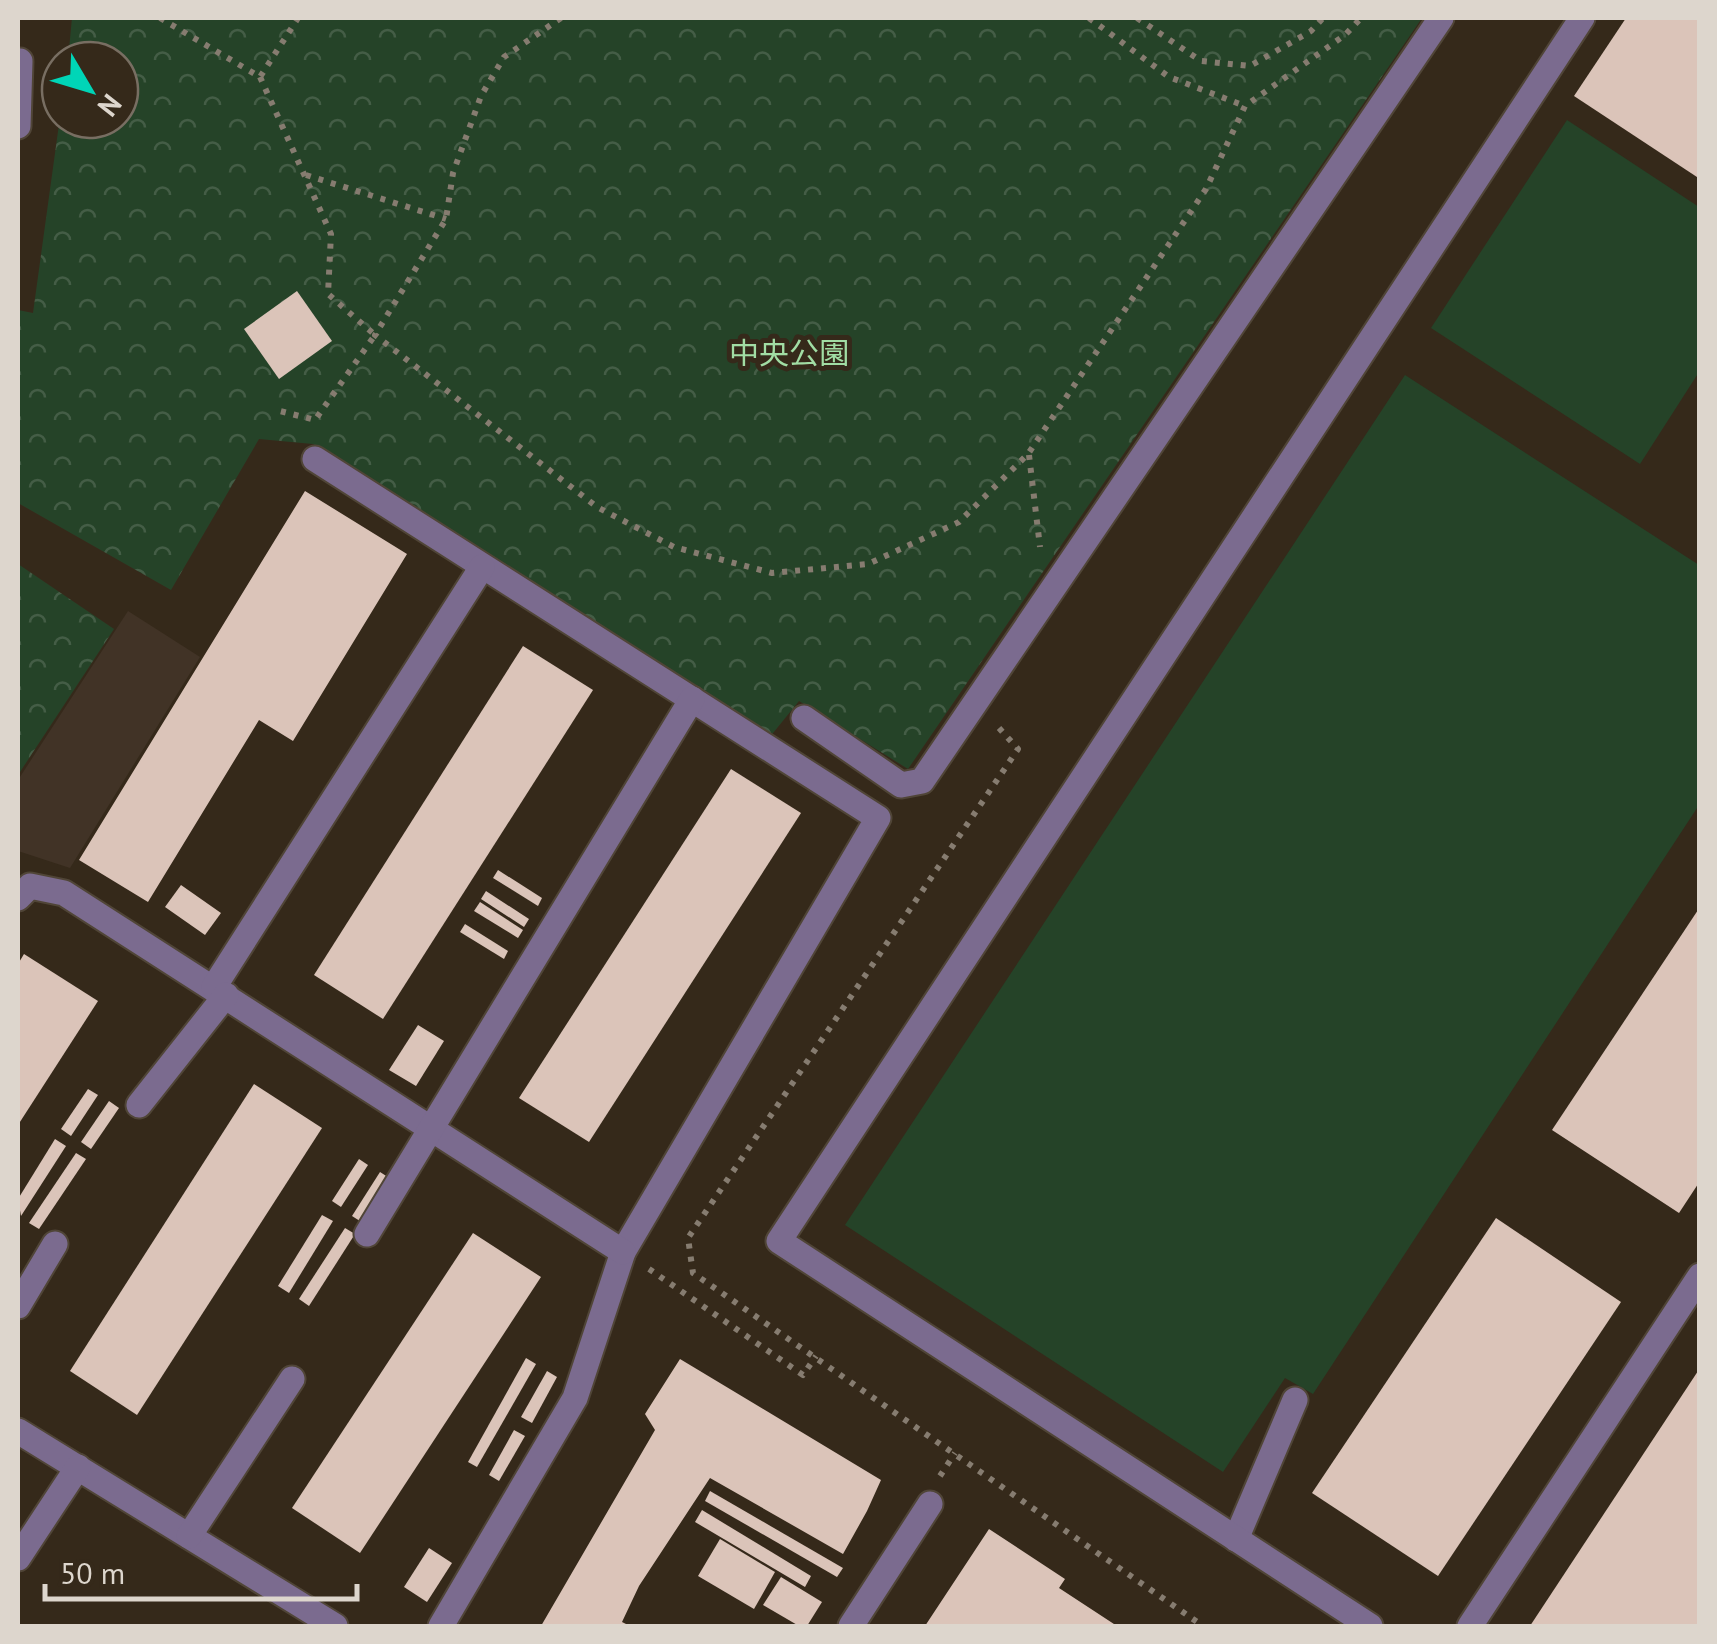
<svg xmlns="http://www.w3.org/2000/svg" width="1717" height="1644" font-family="'PT Sans','Noto Sans JP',sans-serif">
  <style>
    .education { fill: #413326 }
    .park { fill: url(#park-crowns) }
    .pitch { fill: #254328 }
    .building { fill: #dbc4b9 }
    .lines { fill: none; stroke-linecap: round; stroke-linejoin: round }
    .minor-casing { stroke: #504537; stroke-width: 29 }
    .path { stroke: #867c70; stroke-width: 6; stroke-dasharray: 5 8; stroke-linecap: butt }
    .minor { stroke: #7b6b8f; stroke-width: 25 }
    .labels { text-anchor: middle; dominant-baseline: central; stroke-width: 10; stroke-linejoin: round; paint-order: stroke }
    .park-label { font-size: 30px; fill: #a1dda4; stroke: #35291a }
  </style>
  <defs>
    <pattern id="park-crowns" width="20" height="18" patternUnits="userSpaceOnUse" patternTransform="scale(2.5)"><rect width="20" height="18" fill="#254328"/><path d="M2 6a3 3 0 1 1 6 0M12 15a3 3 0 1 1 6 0" fill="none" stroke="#445d46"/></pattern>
  </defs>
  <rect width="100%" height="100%" fill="#35291a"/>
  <!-- education -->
  <polygon class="education" points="128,611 200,657 70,868 18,851 18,780"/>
  <!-- park -->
  <g class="park">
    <polygon points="72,18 1422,18 908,769 799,701 769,738 313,444 259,439 171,590 18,503 18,310 33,313 60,117 120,120 120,60 68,60"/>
    <polygon points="18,564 114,629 18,775"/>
  </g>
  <!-- pitch -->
  <g class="pitch">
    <polygon points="1567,120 1699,207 1699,372 1640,464 1431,328"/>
    <polygon points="1405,375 1699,565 1699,805 1313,1394 1285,1378 1223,1472 845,1225"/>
  </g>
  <!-- building -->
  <g class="building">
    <polygon points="1626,18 1700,18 1700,179 1574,96"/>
    <polygon points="297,291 332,341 279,379 244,329"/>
    <polygon points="305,491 407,554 293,741 259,720 148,902 79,860"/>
    <polygon points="523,646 593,690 383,1019 314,975"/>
    <polygon points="731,769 801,813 589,1142 519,1098"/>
    <polygon points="498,870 542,898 538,906 493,878"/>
    <polygon points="181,885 221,913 205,935 165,907"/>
    <polygon points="486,891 529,919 524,927 481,899"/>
    <polygon points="480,902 523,930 518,938 474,911"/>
    <polygon points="1700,907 1700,1181 1679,1213 1552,1130"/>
    <polygon points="465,924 508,951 504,959 460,932"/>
    <polygon points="24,954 98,1001 18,1125 18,964"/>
    <polygon points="418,1025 444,1041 416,1086 389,1070"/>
    <polygon points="254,1084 322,1128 137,1415 70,1371"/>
    <polygon points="88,1089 98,1095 71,1136 61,1129"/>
    <polygon points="109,1101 119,1108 91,1149 81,1142"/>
    <polygon points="55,1139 66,1146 21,1216 18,1199"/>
    <polygon points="76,1153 86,1159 39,1229 29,1223"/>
    <polygon points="359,1159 368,1165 341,1207 332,1201"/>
    <polygon points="380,1172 391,1179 363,1223 352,1216"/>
    <polygon points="322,1215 333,1221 289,1293 278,1286"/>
    <polygon points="1496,1218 1621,1302 1438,1576 1312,1493"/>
    <polygon points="345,1228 355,1234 309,1306 299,1299"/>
    <polygon points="473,1233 541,1277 360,1553 292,1508"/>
    <polygon points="526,1358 536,1364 477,1467 468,1462"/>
    <polygon points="680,1359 881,1480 867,1511 843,1554 710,1478 639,1586 622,1622 630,1626 541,1626 655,1430 645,1414"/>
    <polygon points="1700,1368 1700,1626 1530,1626"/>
    <polygon points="547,1371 557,1377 532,1423 521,1417"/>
    <polygon points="514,1430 525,1436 499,1481 489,1475"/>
    <polygon points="710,1491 843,1568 837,1577 705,1501"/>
    <polygon points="702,1510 811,1576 805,1587 695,1522"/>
    <polygon points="989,1529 1065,1579 1059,1588 1117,1626 925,1626"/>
    <polygon points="720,1539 775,1572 754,1609 698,1576"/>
    <polygon points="429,1548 452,1563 427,1602 404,1587"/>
    <polygon points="781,1577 822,1602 807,1626 799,1626 763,1605"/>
  </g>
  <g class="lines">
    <!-- minor casing -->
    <g class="minor-casing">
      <g id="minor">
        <polyline points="18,126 20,61"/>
        <polyline points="315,459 878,818 623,1252 575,1398 441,1626"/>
        <polyline points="804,718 901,785 922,781 1441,18"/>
        <polyline points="18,898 30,886 64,893 623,1252"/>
        <polyline points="214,987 482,567"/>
        <polyline points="139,1105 226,995"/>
        <polyline points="367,1234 692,699"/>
        <polyline points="18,1306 55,1244"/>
        <polyline points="18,1431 335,1626"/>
        <polyline points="189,1536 292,1379"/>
        <polyline points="1236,1539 1295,1400"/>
        <polyline points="18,1558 78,1467"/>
        <polyline points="851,1626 930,1504"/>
        <polyline points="1370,1626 779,1241 1582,18"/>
        <polyline points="1470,1626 1700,1276"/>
      </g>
    </g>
    <!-- path -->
    <g class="path">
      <polyline points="160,18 260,77 298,18"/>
      <polyline points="561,18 504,57 481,96 453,173 446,219 375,335 597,507 674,547 772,573 868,564 959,522 1028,454 1206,189 1245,106 1345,35 1361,18"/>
      <polyline points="1089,18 1169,77 1245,106"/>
      <polyline points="1137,18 1201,61 1250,66 1311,31 1323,18"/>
      <polyline points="260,77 331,234 328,294 375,335 315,420 276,410"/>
      <polyline points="306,175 446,219"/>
      <polyline points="1029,455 1040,547"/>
      <polyline points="999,728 1018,749 688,1238 693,1273 1203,1626"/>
      <polyline points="649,1269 803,1375 816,1356"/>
      <polyline points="940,1476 955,1453"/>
    </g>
    <!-- minor -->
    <use href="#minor" class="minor"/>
  </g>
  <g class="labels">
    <!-- park labels -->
    <g class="park-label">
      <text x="789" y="352">中央公園</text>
    </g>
  </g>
  <!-- border -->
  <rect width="1717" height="1644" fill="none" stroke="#ddd6cd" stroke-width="40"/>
  <!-- north arrow -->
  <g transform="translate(90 90) rotate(128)"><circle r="48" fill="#35291a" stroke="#786e62" stroke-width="2.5"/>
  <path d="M0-8L18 38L0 25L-18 38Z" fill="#00d5b7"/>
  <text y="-15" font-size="28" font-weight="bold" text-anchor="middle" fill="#ddd6cd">N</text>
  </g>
  <!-- scale -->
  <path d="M45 1584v15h312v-15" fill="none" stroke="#ddd6cd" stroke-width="5"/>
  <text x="60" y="1584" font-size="30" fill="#ddd6cd" stroke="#35291a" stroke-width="8" paint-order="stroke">50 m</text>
</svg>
